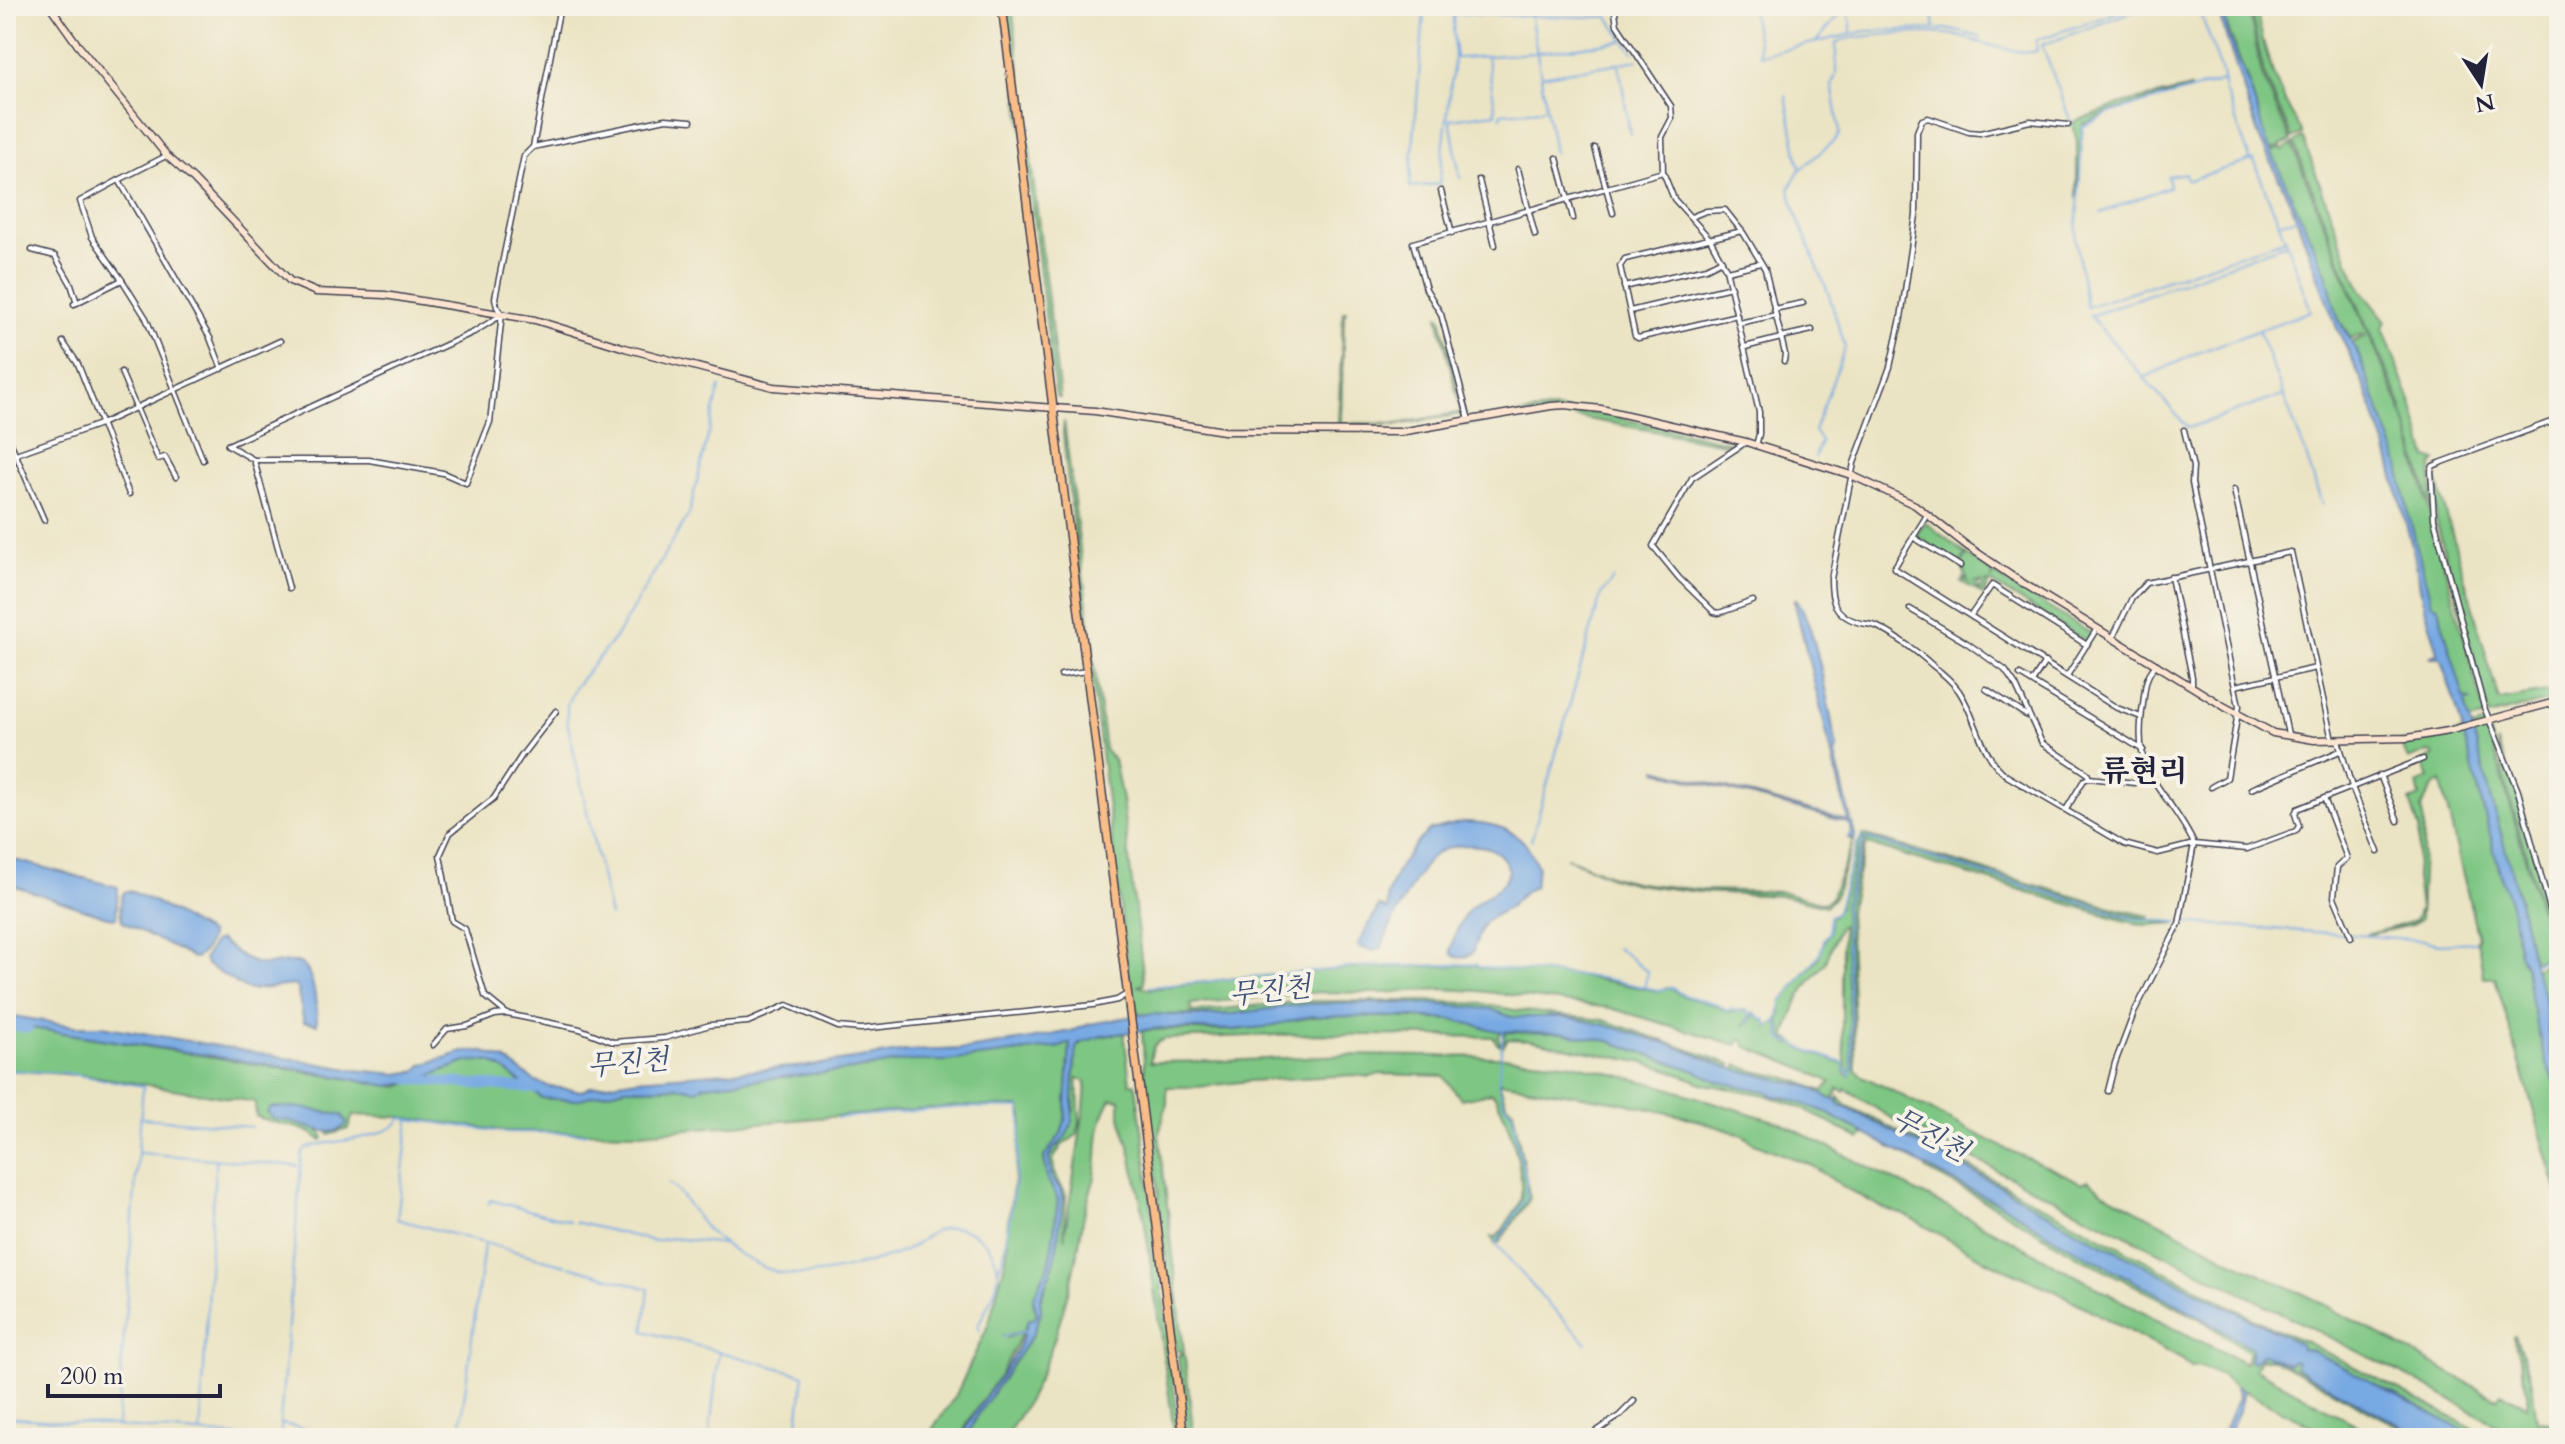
<svg xmlns="http://www.w3.org/2000/svg" width="2565" height="1444" font-family="Cardo,'Noto Serif KR',serif">
  <style>
    .green { fill: #7ec683; stroke: #50745f; stroke-width: 2; fill-rule: evenodd }
    .water { fill: #77a9e3; stroke: #4c668f; stroke-width: 2 }
    .lines { fill: none; stroke-linecap: round; stroke-linejoin: round }
    .stream { stroke: #77a9e3; stroke-width: 2 }
    .river { stroke: #77a9e3; stroke-width: 10 }
    .street-casing { stroke: #403f50; stroke-width: 7 }
    .secondary-casing { stroke: #403f50; stroke-width: 9 }
    .primary-casing { stroke: #403f50; stroke-width: 10 }
    .street { stroke: #fff; stroke-width: 4 }
    .secondary { stroke: #fce5d0; stroke-width: 6 }
    .primary { stroke: #f8bd89; stroke-width: 7 }
    .labels { text-anchor: middle; dominant-baseline: central; stroke-width: 8; stroke-linejoin: round; paint-order: stroke }
    .water-label { font-size: 28px; font-style: italic; fill: #405176; stroke: #f7f3e8 }
    .quarter-label { font-size: 30px; font-weight: bold; fill: #22223b; stroke: #f7f3e8 }
  </style>
  <rect width="100%" height="100%" fill="#f7f3e8"/>
  <filter id="ink" filterUnits="userSpaceOnUse"><feTurbulence type="fractalNoise" baseFrequency=".0125" numOctaves="2"/><feDisplacementMap in="SourceGraphic" scale="16" xChannelSelector="R" yChannelSelector="G"/><feConvolveMatrix kernelMatrix="1 2 1 2 8 2 1 2 1" color-interpolation-filters="sRGB"/></filter>
  <filter id="wash" filterUnits="userSpaceOnUse"><feTurbulence type="fractalNoise" baseFrequency=".006" numOctaves="4" result="noise"/><feDisplacementMap in="SourceGraphic" scale="32" xChannelSelector="R" yChannelSelector="G"/><feGaussianBlur stdDeviation="1.8" result="paint"/><feColorMatrix in="noise" values="0 0 0 0 0 0 0 0 0 0 0 0 0 0 0 0 0 1.4 0 .05"/><feComposite in="paint" operator="in"/></filter>
  <g filter="url(#wash)">
    <rect width="100%" height="100%" fill="#ebe4c4"/>
    <!-- green -->
    <g class="green">
      <polygon points="1007,6 1012,6 1060,398 1057,398 1055,392"/>
      <path d="M2221 6H2248L2262 75 2291 141 2281 145 2280 147 2270 150C2261 131 2258 110 2251 90 2241 62 2229 35 2221 6Z"/>
      <path d="M2250 6H2256C2263 51 2277 93 2302 131V134L2292 138 2264 74Z"/>
      <polygon points="2191,88 2109,112 2083,125 2077,198 2077,141 2072,123 2117,105"/>
      <polygon points="2303,138 2348,261 2361,289 2386,321 2383,328 2413,407 2427,458 2436,461 2432,466 2432,510 2399,399 2353,294 2294,143"/>
      <polygon points="2292,144 2352,295 2404,416 2485,717 2470,721 2465,703 2470,699 2464,698 2437,605 2432,606 2408,512 2398,461 2359,356 2351,343 2366,336 2363,334 2351,338 2338,318 2326,273 2271,152 2282,148 2283,150"/>
      <polygon points="1343,311 1346,311 1344,316 1341,423 1397,424 1461,412 1438,316 1441,317 1463,414 1396,425 1338,424"/>
      <polygon points="1553,409 1606,415 1736,444 1735,446 1555,413 1460,425"/>
      <path d="M1064 421 1105 750 1114 760 1122 800 1144 983 1138 986 1149 989 1235 978 1357 968 1476 965 1479 968 1574 975 1658 991 1667 987 1672 988C1686 1003 1712 999 1727 1012L1747 1010 1750 1015 1745 1025H1749L1754 1013 1760 1019 1766 1020 1768 1027 1777 1022C1785 1035 1773 1037 1791 1044L1793 1043 1782 1039V1029L1779 1021 1783 1000 1805 972 1818 959 1826 937 1830 932V917L1836 914 1839 907 1857 845 1864 835 2121 910 2150 916 2149 919 2124 914 1872 839H1864L1857 857 1844 907 1852 1067 1850 1073 1846 1070 1842 1026V925L1839 927 1826 962 1807 985 1797 1002 1785 1038 1794 1042 1797 1047 1843 1064 1845 1073 1850 1076 1854 1067 1846 907 1866 841H1872L2123 917 2177 923 2144 925 2122 920 1866 844 1849 911 1856 1070 1862 1076C1911 1099 1958 1125 2007 1149 2032 1161 2057 1169 2081 1183L2089 1180 2103 1192 2232 1261 2314 1299 2497 1399 2501 1393 2527 1406C2530 1390 2518 1354 2513 1337L2515 1336 2531 1378 2537 1421 2549 1422 2559 1431V1438H2521L2411 1378 1886 1115 1846 1089 1844 1092 1838 1089 1835 1098 1831 1099 1810 1087 1736 1070 1737 1064C1751 1072 1765 1073 1780 1076 1795 1079 1809 1086 1823 1091L1831 1082 1808 1071 1745 1046 1744 1041 1740 1040 1737 1045 1610 1008 1479 991 1443 989 1381 993 1319 992 1191 1004 1192 1012 1305 1001H1429L1484 1004 1514 1010 1603 1020 1731 1064V1068L1672 1045 1583 1021 1565 1017H1511L1491 1009 1433 1004H1306L1232 1014 1139 1015 1128 972 1067 474 1063 433Z"/>
      <polygon points="2436,477 2499,700 2559,690 2559,698 2489,716 2436,520"/>
      <polygon points="1925,522 1966,554 1960,564 1916,536"/>
      <polygon points="1967,555 1994,574 1991,580 1995,575 2092,634 2087,642 1990,582 1985,582 1989,584 1983,595 1977,591 1983,587 1982,582 1973,583 1980,583 1976,590 1962,582 1964,578 1968,581 1961,564"/>
      <polygon points="2487,724 2552,953 2533,962 2520,903 2472,728"/>
      <path d="M2463 731 2502 879 2511 904 2516 922 2515 935 2521 959 2526 966 2531 1002 2546 1062 2559 1089V1197L2495 978H2484C2480 966 2481 949 2476 940L2478 938 2441 782 2434 786 2421 808 2424 823 2420 920 2412 925 2366 935 2415 921 2420 908 2416 878 2419 829 2410 801 2420 797 2417 784 2429 778 2422 762 2434 757 2433 754 2426 753 2408 760 2401 742 2433 740Z"/>
      <polygon points="2497,742 2516,791 2559,946 2559,971 2505,781"/>
      <polygon points="1854,840 1835,896 1826,906 1784,896 1698,892 1636,884 1611,877 1566,857 1612,876 1638,883 1701,890 1783,892 1824,903 1830,899"/>
      <polygon points="2548,962 2553,963 2559,983 2559,1074 2550,1052 2546,1001 2534,969"/>
      <path d="M1333 1015 1455 1020 1502 1031 1498 1037 1501 1045 1497 1044 1493 1037 1307 1034 1165 1039C1152 1043 1152 1050 1150 1062L1225 1061 1345 1055 1504 1057 1573 1064 1654 1084 1781 1123 1998 1233 2155 1319 2245 1363 2249 1352 2200 1319 2077 1256 1989 1203 1926 1170 1927 1167 2003 1205 2058 1240 2196 1314 2247 1345 2253 1348 2250 1360 2254 1362 2262 1353 2289 1364 2294 1360 2424 1438H2419L2274 1359H2260L2255 1369 2380 1438H2335L2236 1387 2220 1375 2198 1366 2191 1367 2183 1360 2057 1292 1985 1260 1907 1216 1883 1208 1847 1189 1812 1166 1752 1142 1743 1135 1686 1117 1624 1103 1499 1082 1506 1103 1513 1110 1529 1195V1200L1498 1244 1507 1227 1495 1244 1491 1237 1494 1238C1502 1234 1504 1227 1509 1220 1514 1213 1520 1206 1521 1198 1524 1169 1509 1121 1495 1096L1491 1093 1461 1099 1443 1076 1380 1074 1370 1077 1354 1075 1249 1081 1198 1087H1167V1103L1159 1134 1194 1438H1188L1178 1355H1182L1181 1351H1177L1146 1090 1142 1031C1173 1027 1204 1032 1235 1030 1268 1027 1300 1017 1333 1015Z"/>
      <path d="M6 1024 399 1087 466 1062 479 1061 491 1062 502 1068 542 1098 575 1100 625 1088 684 1087 697 1090 705 1085 852 1070 904 1061H946L1060 1047 1070 1043 1065 1120 1061 1134 1044 1157 1047 1178 1058 1200 1050 1262 1033 1302 1037 1314 1033 1319H1028L1024 1331 1003 1336 1007 1338 1023 1332 1000 1375 967 1423 961 1438H926L956 1395 988 1326 1006 1258 1008 1242 1006 1237 1023 1117 1020 1107 961 1106 640 1133 505 1131 400 1117 353 1115 348 1129 329 1135 328 1132 342 1128V1115L274 1119C290 1119 316 1124 324 1137L321 1140C301 1123 278 1127 256 1116L255 1102 91 1076 6 1070Z"/>
      <polygon points="1505,1032 1562,1033 1609,1041 1696,1071 1719,1082 1767,1091 1774,1096 1804,1103 1823,1111 1864,1134 1860,1139 1804,1109 1766,1095 1704,1084 1664,1068 1640,1062 1529,1040 1508,1039 1504,1045"/>
      <path d="M1124 1033 1130 1083H1135L1136 1087 1143 1135 1180 1438H1175L1144 1217 1130 1149 1120 1117V1100L1111 1099C1092 1132 1101 1150 1094 1181 1092 1187 1090 1193 1088 1199 1082 1218 1081 1239 1076 1259 1062 1322 1043 1386 1004 1438H966L977 1416 1033 1334 1041 1312 1040 1300 1055 1259 1063 1201 1061 1190 1052 1178 1049 1158 1054 1149 1065 1138 1074 1109 1073 1089 1076 1048 1086 1039ZM1077 1078 1085 1081 1086 1084 1084 1108 1064 1239 1066 1194 1055 1176 1053 1160 1061 1146 1077 1135 1080 1122Z"/>
      <polygon points="1839,1097 1846,1105 1987,1176 2270,1327 2304,1341 2492,1438 2478,1438 2391,1392 2301,1348 2299,1344 2079,1232 1996,1184 1839,1104"/>
    </g>
    <!-- water -->
    <g class="water">
      <polygon points="2216,6 2221,6 2229,36 2250,88 2266,140 2326,273 2338,318 2359,356 2398,461 2408,512 2432,605 2437,605 2464,698 2470,700 2465,703 2520,903 2534,969 2544,995 2550,1052 2559,1074 2559,1089 2546,1062 2531,1002 2526,966 2519,954 2511,904 2502,880 2457,709 2440,657 2430,657 2438,652 2422,598 2415,558 2387,450 2363,383 2336,326 2292,206 2259,137"/>
      <path d="M1796 599C1816 623 1829 713 1837 748L1835 755 1855 836 1854 840 1848 838 1851 833 1849 823 1657 771V769L1848 821 1794 600Z"/>
      <path d="M1463 822C1486 822 1516 827 1529 849 1532 855 1535 861 1538 867L1534 887 1527 890 1508 908 1486 921 1482 927 1472 953C1466 958 1456 960 1451 953V948C1455 934 1461 917 1472 907 1485 895 1506 889 1509 870 1504 855 1494 847 1478 846 1463 844 1449 846 1437 853 1421 862 1387 930 1381 949L1373 951 1359 947 1358 944 1379 906 1388 910 1387 895 1398 869 1417 842 1430 830Z"/>
      <polygon points="11,859 118,887 116,918 107,917 15,886 7,864"/>
      <path d="M130 891 155 902 210 934C210 943 202 958 193 958L123 922C119 914 120 900 124 892Z"/>
      <path d="M220 940C231 948 245 961 258 964 270 966 284 961 296 962 315 964 317 1010 317 1024L304 1022 297 988 294 985 250 990 244 988 206 964 204 959 214 942Z"/>
      <path d="M1383 1003 1433 1004 1491 1009 1511 1017H1565L1605 1025 1672 1045 1729 1068 1810 1087 1831 1099H1837L1839 1104 1996 1184 2079 1232 2300 1344 2301 1349 2313 1351 2478 1438H2424L2311 1377 2295 1367 2297 1362 2294 1360 2289 1364 2262 1354 2254 1362 2250 1361 2252 1348 2196 1314 2058 1240 2003 1205 1964 1187 1823 1111 1785 1097 1774 1096 1767 1091 1719 1082 1696 1071 1609 1041 1562 1033 1498 1031 1455 1020 1413 1017 1312 1016 1265 1027 1232 1030 1160 1028 1102 1036 1079 1043 1076 1048 1074 1070 1072 1123 1065 1138 1054 1149 1049 1157 1052 1178 1061 1190 1063 1201 1055 1260 1040 1300 1041 1312 1033 1334 977 1416 966 1438H961C977 1400 1022 1359 1028 1319H1033L1037 1314 1033 1298 1050 1262 1058 1200 1047 1178 1044 1157 1061 1134 1065 1120 1070 1043 1060 1047 946 1061H904L852 1070 705 1085 697 1090 684 1087 625 1088 575 1100 542 1098 502 1068 491 1062 479 1061 466 1062 411 1083 389 1086 309 1071 6 1024V1015L13 1016 74 1026H102L355 1070 397 1074 416 1071 422 1065 463 1052 482 1051 506 1060 535 1081 547 1086 582 1091 590 1087 637 1079 807 1066 906 1051 967 1049 1030 1039 1071 1031 1090 1024 1145 1014 1200 1016 1233 1014 1306 1004Z"/>
      <path d="M272 1107 301 1108 342 1115 347 1123C332 1145 297 1118 274 1119L267 1112Z"/>
      <polygon points="2236,1387 2243,1391 2239,1411 2226,1438 2221,1438 2238,1398"/>
    </g>
    <g class="lines">
      <!-- stream -->
      <g class="stream">
        <polyline points="1529,6 1554,153"/>
        <polyline points="1751,6 1760,55 1866,31 1946,29 1981,37"/>
        <polyline points="1845,6 1851,22 1851,32"/>
        <polyline points="1932,6 1935,29"/>
        <polyline points="2198,6 2222,73 2225,91 2250,159"/>
        <polyline points="1933,11 1959,9 2019,9"/>
        <path d="M1453 13 1454 59 1439 184 1410 187 1424 13H1426C1487 14 1547 17 1608 17L1633 52"/>
        <polyline points="1454,41 1456,58 1460,58 1533,53 1622,41"/>
        <polyline points="1815,43 1846,7"/>
        <polyline points="1619,65 1630,134"/>
        <polyline points="1541,76 1638,60"/>
        <polyline points="2223,81 2110,113 2083,127 2076,238 2086,305 2087,307 2286,239"/>
        <polyline points="1786,96 1800,169"/>
        <polyline points="1501,117 1502,113 1540,110 1546,106"/>
        <polyline points="2072,125 2042,45 2148,6"/>
        <polyline points="1460,178 1450,119 1496,113 1487,57"/>
        <polyline points="2101,213 2170,186 2168,176 2185,173 2186,179 2189,180 2253,160 2279,223 2311,311 2197,353 2144,378"/>
        <polyline points="2281,222 2298,218"/>
        <polyline points="2259,332 2304,449 2322,505"/>
        <path d="M1845 346 1828 292 1799 222 1789 189 1798 172 1837 138 1840 132 1832 84 1836 75V43C1849 34 1935 31 1953 35 1972 39 2021 57 2037 51L2036 41 2039 39 2136 6"/>
        <polyline points="2284,395 2188,428 2090,316 2286,244"/>
        <polyline points="1815,457 1821,441 1814,431 1845,348"/>
        <polyline points="1531,841 1601,595 1613,579"/>
        <polyline points="610,916 567,721 567,705 574,688 617,635 689,514 720,387"/>
        <path d="M1616 948C1629 954 1635 964 1647 971L1645 985"/>
        <polyline points="2533,964 2550,956"/>
        <path d="M1149 987 1357 967 1476 964 1479 967 1602 978 1658 990 1672 987C1686 1002 1713 998 1727 1011L1731 1009 1740 1012 1747 1009 1749 1014 1755 1013 1761 1019H1766L1767 1025 1770 1026 1777 1021 1783 1000 1821 952 1824 939 1829 932V916L1836 913 1838 907 1857 844 1863 835"/>
        <polyline points="1777,1021 1781,1029 1781,1040 1794,1043 1797,1046 1843,1063 1845,1070 1849,1073"/>
        <polyline points="1748,1025 1751,1015"/>
        <polyline points="1503,1032 1498,1083 1504,1104 1511,1111 1515,1126 1516,1140 1526,1181 1526,1198 1496,1244 1550,1306 1587,1343"/>
        <polyline points="6,1070 65,1073 143,1086 117,1425"/>
        <polyline points="1850,1075 1853,1068 1845,907 1863,842 1868,839 2136,919 2423,940 2438,944 2475,942"/>
        <polyline points="142,1118 252,1127"/>
        <path d="M837 1118 961 1107 1020 1108C1026 1123 1007 1234 1003 1258L998 1269"/>
        <polyline points="409,1121 397,1219 565,1265"/>
        <polyline points="140,1153 298,1166"/>
        <path d="M668 1183C683 1194 692 1211 703 1225 719 1243 751 1264 774 1271 806 1282 874 1263 905 1251 918 1245 927 1232 941 1229 969 1221 999 1246 998 1276 997 1293 984 1311 978 1326L980 1330"/>
        <polyline points="489,1204 490,1200 570,1221"/>
        <polyline points="575,1222 654,1241 673,1238 723,1244"/>
        <polyline points="569,1266 649,1289 644,1331 804,1375 796,1438"/>
        <polyline points="1003,1337 1026,1331"/>
        <polyline points="6,1417 257,1438"/>
        <path d="M282 1425 280 1423 302 1154 306 1149 317 1145C337 1141 394 1137 401 1118L504 1132 587 1133"/>
        <path d="M200 1433C207 1342 208 1250 216 1159"/>
        <polyline points="281,1438 281,1426 284,1424 340,1438"/>
        <polyline points="459,1438 484,1245"/>
        <polyline points="709,1438 719,1352"/>
      </g>
      <!-- river -->
      <g class="river">
        <polyline points="6,1025 28,1028"/>
        <polyline points="408,1079 540,1089"/>
      </g>
    </g>
  </g>
  <g filter="url(#ink)">
    <g class="lines">
      <!-- street casing -->
      <g class="street-casing">
        <g id="street">
          <polyline points="1614,6 1617,25 1671,106 1672,118 1662,137 1663,172"/>
          <path d="M2068 125 2030 121 1980 133 1969 132 1928 118 1922 120 1917 132 1916 215 1901 318 1890 367 1854 463 1831 579C1831 601 1834 614 1857 622 1863 624 1870 624 1876 626 1893 634 1918 652 1932 665 1941 672 1952 681 1959 691 1978 720 1979 754 2007 776L2124 844 2158 853 2194 844 2179 924 2134 1013 2115 1063 2108 1091"/>
          <polyline points="533,147 560,6"/>
          <polyline points="1595,148 1613,213"/>
          <polyline points="1557,158 1573,218"/>
          <polyline points="1518,169 1535,235"/>
          <polyline points="119,180 166,156"/>
          <polyline points="1479,180 1495,245"/>
          <polyline points="1441,191 1452,233"/>
          <polyline points="1691,217 1706,211 1725,210 1744,234 1765,269 1785,354 1784,361"/>
          <polyline points="32,250 55,256 71,284 77,303"/>
          <polyline points="1727,271 1761,263"/>
          <polyline points="122,280 92,237 80,201 119,180 210,338 222,369"/>
          <polyline points="1624,287 1706,268 1722,260"/>
          <polyline points="74,304 122,280 146,318 203,460"/>
          <polyline points="1774,309 1803,303"/>
          <polyline points="1630,311 1731,287"/>
          <polyline points="1737,315 1638,338 1635,336 1620,266 1625,259 1742,231"/>
          <polyline points="1739,323 1776,315"/>
          <polyline points="1781,337 1812,330"/>
          <polyline points="63,342 78,364 129,494"/>
          <polyline points="1745,347 1781,338"/>
          <polyline points="121,372 158,459 165,457 176,477"/>
          <polyline points="2559,419 2440,463 2433,466 2431,470 2434,519 2484,707 2518,791 2559,942"/>
          <polyline points="1469,420 1441,314 1426,289 1413,243 1663,172 1674,199 1710,239 1726,269 1759,412 1759,434 1756,446"/>
          <polyline points="2184,430 2193,467 2192,483 2195,499 2239,706 2227,778 2211,787"/>
          <polyline points="6,432 44,520"/>
          <polyline points="1746,442 1692,478 1653,546 1679,578 1714,612 1719,613 1753,601"/>
          <polyline points="228,445 474,332 500,316"/>
          <polyline points="228,445 254,460 289,588"/>
          <polyline points="16,454 103,423 280,341"/>
          <polyline points="254,460 369,460 443,473 466,483 490,422 502,314 497,307 495,298 524,156 533,147 666,119 691,121"/>
          <polyline points="2234,490 2288,734"/>
          <polyline points="1927,515 1894,568 2117,708 2141,717"/>
          <polyline points="1913,537 1960,566"/>
          <polyline points="2171,577 2192,677 2192,687"/>
          <polyline points="1910,609 1967,643 2005,670 2016,686 2042,743 2087,773 2089,778"/>
          <polyline points="1971,615 1992,585 2087,645"/>
          <polyline points="2113,637 2132,598 2146,583 2291,552 2332,740"/>
          <path d="M2157 664C2145 675 2145 688 2143 704 2140 724 2138 752 2148 771 2162 796 2182 817 2194 844L2247 849 2296 831 2299 826 2295 814 2297 809 2423 759"/>
          <polyline points="1061,675 1086,671"/>
          <polyline points="2020,675 2143,750"/>
          <polyline points="2067,676 2096,630"/>
          <polyline points="2032,682 2045,662"/>
          <polyline points="2235,686 2316,668"/>
          <polyline points="1986,689 2026,715"/>
          <polyline points="556,711 522,755 494,798 450,833 440,855 452,921 465,929 485,996 507,1014 580,1029 613,1042 665,1038 710,1025 748,1022 787,1005 838,1027 861,1029 1093,1005 1117,1000 1127,994"/>
          <polyline points="2338,740 2352,787 2378,852"/>
          <polyline points="2380,775 2398,821"/>
          <polyline points="2251,789 2340,751"/>
          <polyline points="2324,798 2347,858 2337,867 2334,897 2351,937"/>
          <polyline points="2067,808 2084,780 2089,778 2135,783 2142,781 2147,772"/>
          <polyline points="433,1045 447,1029 467,1026 495,1015 505,1014"/>
          <polyline points="1587,1438 1619,1416 1634,1401"/>
        </g>
      </g>
      <!-- secondary casing -->
      <g class="secondary-casing">
        <polyline id="secondary" points="50,6 77,44 167,156 193,179 290,281 316,292 385,295 535,320 625,348 773,387 1095,411 1224,431 1400,432 1551,406 1565,405 1601,409 1697,431 1746,442 1851,475 1915,505 1966,545 2013,577 2225,707 2273,733 2314,740 2408,738 2448,731 2559,701"/>
      </g>
      <!-- primary casing -->
      <g class="primary-casing">
        <polyline id="primary" points="1002,6 1184,1438"/>
      </g>
      <!-- street -->
      <use href="#street" class="street"/>
      <!-- secondary -->
      <use href="#secondary" class="secondary"/>
      <!-- primary -->
      <use href="#primary" class="primary"/>
    </g>
  </g>
  <g class="labels">
    <!-- water labels -->
    <g class="water-label">
      <text transform="translate(1270 991) rotate(-6)">무진천</text>
      <text transform="translate(628 1063) rotate(-5)">무진천</text>
      <text transform="translate(1930 1135) rotate(28)">무진천</text>
    </g>
    <!-- quarter labels -->
    <g class="quarter-label">
      <text x="2144" y="771">류현리</text>
    </g>
  </g>
  <!-- margin -->
  <rect width="2565" height="1444" fill="none" stroke="#f7f3e8" stroke-width="32"/>
  <!-- north arrow -->
  <g transform="translate(2481 84) rotate(168)" stroke="#f7f3e8" stroke-width="6" paint-order="stroke">
  <path d="M0-6L14 30L0 20L-14 30Z" fill="#22223b"/>
  <text y="-12" font-size="22" font-weight="bold" text-anchor="middle" fill="#22223b">N</text>
  </g>
  <!-- scale -->
  <path d="M48 1384v12h172v-12" fill="none" stroke="#22223b" stroke-width="4"/>
  <text x="60" y="1384" font-size="24" fill="#22223b" stroke="#f7f3e8" stroke-width="6" paint-order="stroke">200 m</text>
</svg>
